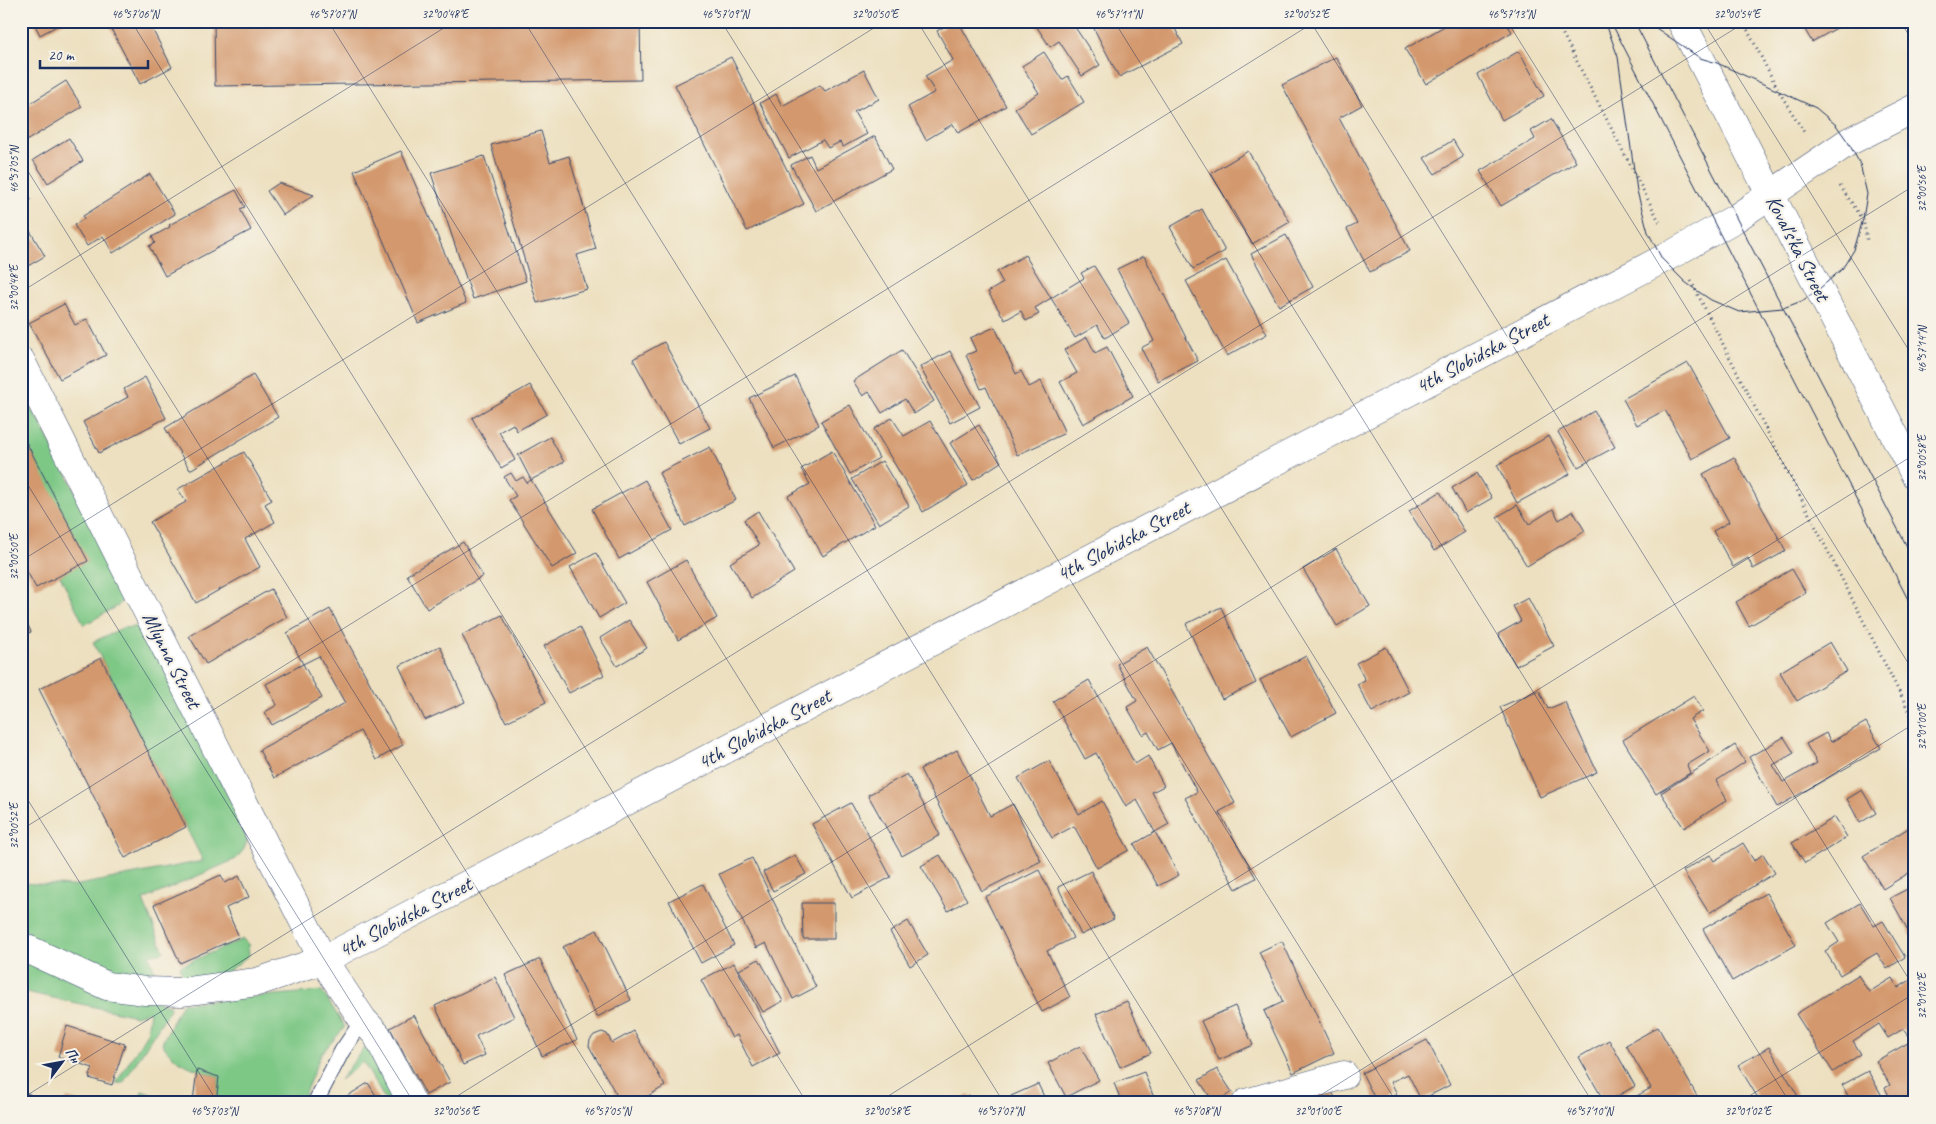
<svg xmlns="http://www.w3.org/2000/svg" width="1936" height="1124" font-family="Caveat,sans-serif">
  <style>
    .green { fill: #7ec886; stroke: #4c7c72 }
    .building { fill: #d3986d }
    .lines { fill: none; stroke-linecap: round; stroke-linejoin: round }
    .service-casing { stroke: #3a4a6d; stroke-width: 17 }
    .minor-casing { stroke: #3a4a6d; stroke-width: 29 }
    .tertiary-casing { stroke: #3a4a6d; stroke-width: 29 }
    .path { stroke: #3a4a6d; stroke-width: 3; stroke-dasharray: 1 4; stroke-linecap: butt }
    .service { stroke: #fff; stroke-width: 15 }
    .minor { stroke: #fff; stroke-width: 28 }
    .tertiary { stroke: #fff; stroke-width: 28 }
    .tram { stroke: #1b2f5e; stroke-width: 1 }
    .ticks { fill: none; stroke: #1b2f5e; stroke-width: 1; stroke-opacity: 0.45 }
    .labels { text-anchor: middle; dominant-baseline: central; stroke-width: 4.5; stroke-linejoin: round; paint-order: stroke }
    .street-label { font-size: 21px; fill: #1b2f5e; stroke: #f7f3e8 }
    .neatline { fill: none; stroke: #1b2f5e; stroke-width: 2 }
    .ticks-label { font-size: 12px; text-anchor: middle; fill: #1b2f5e }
  </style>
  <rect width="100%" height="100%" fill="#f7f3e8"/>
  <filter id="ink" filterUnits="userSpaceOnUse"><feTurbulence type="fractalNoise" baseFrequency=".02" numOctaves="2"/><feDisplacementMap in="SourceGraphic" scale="10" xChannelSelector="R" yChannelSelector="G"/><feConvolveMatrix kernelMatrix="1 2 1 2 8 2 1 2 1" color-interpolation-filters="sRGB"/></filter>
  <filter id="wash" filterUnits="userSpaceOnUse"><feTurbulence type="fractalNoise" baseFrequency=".0096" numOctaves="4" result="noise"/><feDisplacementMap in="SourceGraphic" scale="20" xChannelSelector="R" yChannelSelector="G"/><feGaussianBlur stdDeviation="1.12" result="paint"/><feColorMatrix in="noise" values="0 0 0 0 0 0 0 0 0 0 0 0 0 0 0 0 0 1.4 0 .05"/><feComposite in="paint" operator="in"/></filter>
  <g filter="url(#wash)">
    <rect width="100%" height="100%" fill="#ede0c0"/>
    <!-- green -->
    <g class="green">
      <polygon points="21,385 127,592 118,606 84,625 60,575 87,561 21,433"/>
      <polygon points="144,626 249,836 244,849 236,859 143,900 164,952 149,955 158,982 121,979 21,935 21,883 73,886 203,861 93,642 122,628"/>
      <polygon points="243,939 248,944 249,955 226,973 184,980 180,966"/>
      <polygon points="21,957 169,1005 170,1009 123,1083 116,1083 147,1033 150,1011 136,1016 21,991"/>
      <path d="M322 991 345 1027 321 1054 301 1103H223L216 1100 219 1077C197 1070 174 1064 162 1043L182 1003Z"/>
      <polygon points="373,1047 404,1103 387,1103 363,1062 340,1080 363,1049"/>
      <polygon points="142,1091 176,1103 138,1103"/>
    </g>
    <g id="blocks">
      <!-- building -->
      <g class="building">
        <polygon points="33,21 66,21 40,35"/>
        <polygon points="107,21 148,21 172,67 140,84"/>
        <polygon points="214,21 640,21 641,80 215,86"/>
        <polygon points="953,21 958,21 1006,106 958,133 953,124 926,140 908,107 935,92 925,76 953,60 937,31"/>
        <polygon points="1033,21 1071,21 1100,65 1082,76 1059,41 1050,47"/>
        <polygon points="1090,21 1171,21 1183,44 1119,77"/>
        <polygon points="1453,21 1505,21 1512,32 1426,84 1405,49"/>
        <polygon points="1800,21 1849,21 1812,42"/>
        <polygon points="1519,51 1544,96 1502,120 1478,75"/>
        <polygon points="1044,52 1062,80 1068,76 1084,102 1031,134 1015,108 1039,93 1022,66"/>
        <polygon points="731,57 804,204 747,231 675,85"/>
        <polygon points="1336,57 1362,105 1339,118 1410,251 1370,272 1347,229 1357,224 1282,85"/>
        <polygon points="864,70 879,99 854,112 867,134 843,147 840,142 828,148 823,140 789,158 760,103 776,94 782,106 820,85 825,91"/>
        <polygon points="66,81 82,107 21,144 21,109"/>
        <polygon points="1551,119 1576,162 1501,206 1480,171 1535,139 1531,131"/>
        <polygon points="541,131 550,162 569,156 596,249 577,255 587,289 537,303 491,145"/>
        <polygon points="875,136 892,169 816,211 791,165 810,155 816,168"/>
        <polygon points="69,138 83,161 48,183 33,160"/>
        <polygon points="1453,140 1463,157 1435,174 1424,158"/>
        <polygon points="401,151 466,303 418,323 354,171"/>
        <polygon points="1248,151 1290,222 1252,244 1211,173"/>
        <polygon points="484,156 526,281 473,299 431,173"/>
        <polygon points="150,174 175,214 113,253 103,236 87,246 74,225 84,219 83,216"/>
        <polygon points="279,183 314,195 283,215 267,191"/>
        <polygon points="21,184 31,200 21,206"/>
        <polygon points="236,190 245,207 240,209 251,230 165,276 149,246 155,243 152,237 170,227 169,225"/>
        <polygon points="1202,209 1225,251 1193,269 1170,227"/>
        <polygon points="21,216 45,256 21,270"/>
        <polygon points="1286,235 1313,287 1279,306 1251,254"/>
        <polygon points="1915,243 1915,255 1910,246"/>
        <polygon points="1025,255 1051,298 1035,308 1039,314 1026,321 1021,311 1005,320 988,292 1003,283 997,272"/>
        <polygon points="1144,256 1198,361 1158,381 1141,348 1154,341 1117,269"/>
        <polygon points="1226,260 1267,334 1227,356 1186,281"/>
        <polygon points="1094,266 1129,323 1105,338 1097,325 1075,338 1051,298 1084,278 1081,273"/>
        <polygon points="64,304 75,325 87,319 106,355 60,379 29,323"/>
        <polygon points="995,327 1016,374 1021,371 1029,387 1041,381 1065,433 1017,455 986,387 981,389 966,355 976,351 970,338"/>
        <polygon points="1087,337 1095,353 1107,347 1133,396 1083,424 1060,382 1077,373 1064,350"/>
        <polygon points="664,342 710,428 679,444 633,359"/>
        <polygon points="902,350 934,401 914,414 905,399 882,413 869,392 863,396 853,381"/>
        <polygon points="950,351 980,407 950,423 920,367"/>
        <polygon points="1688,363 1730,438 1692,459 1665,410 1637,425 1623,399"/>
        <polygon points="253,375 278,417 190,470 165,428"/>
        <polygon points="795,376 819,425 774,448 749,398"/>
        <polygon points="145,377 166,418 99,453 83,422 128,397 124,389"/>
        <polygon points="530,385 547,414 517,431 513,424 499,432 515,460 501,468 472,418"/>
        <polygon points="850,405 879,458 850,474 821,421"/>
        <polygon points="1594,411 1615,447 1578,467 1558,432"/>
        <polygon points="892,418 904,436 930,421 968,485 923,512 874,429"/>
        <polygon points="979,425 1001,462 973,480 950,443"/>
        <polygon points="23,436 88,561 36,588 21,560 21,437"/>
        <polygon points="1549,436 1570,474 1517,503 1497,465"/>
        <polygon points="550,437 564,462 531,480 518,455"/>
        <polygon points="710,447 736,500 685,526 659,473"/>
        <polygon points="832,451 875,525 823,556 788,496 810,484 801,469"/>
        <polygon points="244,452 272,500 265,504 275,522 245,539 260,567 196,603 150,522 186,502 178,489"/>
        <polygon points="1734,457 1786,551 1753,569 1748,558 1733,567 1713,531 1729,522 1703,474"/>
        <polygon points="882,461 909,506 879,524 852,479"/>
        <polygon points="511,473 516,481 523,477 527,483 531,480 577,553 552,568 509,500 516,496 504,477"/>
        <polygon points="1477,473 1492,498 1466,513 1452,488"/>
        <polygon points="645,480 672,530 619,559 592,509"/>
        <polygon points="1440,492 1465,532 1434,551 1409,511"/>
        <polygon points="1517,505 1529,524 1553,509 1559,520 1573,511 1585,531 1527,566 1497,517"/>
        <polygon points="758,511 794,572 752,598 730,563 759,545 744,520"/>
        <polygon points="463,542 483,576 427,609 407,575"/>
        <polygon points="1336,549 1370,606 1337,626 1303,569"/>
        <polygon points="596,553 625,603 599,618 570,567"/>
        <polygon points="686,560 717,618 678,640 647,582"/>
        <polygon points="1792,569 1806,593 1749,626 1736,602"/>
        <polygon points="271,589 287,617 206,664 189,636"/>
        <polygon points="1528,598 1554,646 1516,666 1498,634 1521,621 1513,606"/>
        <polygon points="1221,607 1256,683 1222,699 1186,624"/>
        <polygon points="21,609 31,632 21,636"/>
        <polygon points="330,609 403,745 376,760 360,731 274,778 259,750 345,703 319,656 303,664 287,633"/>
        <polygon points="502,615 546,702 506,722 462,635"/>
        <polygon points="629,620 647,648 617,666 600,638"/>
        <polygon points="580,627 604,675 569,693 544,646"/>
        <polygon points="1830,642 1847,671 1797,701 1780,672"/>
        <polygon points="440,646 465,702 425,720 399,666"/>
        <polygon points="1147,647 1235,803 1219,812 1256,878 1236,889 1185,798 1197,792 1171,743 1158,750 1148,732 1143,735 1127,707 1137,701 1117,664"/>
        <polygon points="1386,647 1409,692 1372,712 1357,684 1365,680 1356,663"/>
        <polygon points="1306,656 1336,713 1291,737 1260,680"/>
        <polygon points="101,658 186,827 125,858 39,689"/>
        <polygon points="303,664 322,698 272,725 265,712 277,705 266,684"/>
        <polygon points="1089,680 1135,764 1148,756 1164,786 1152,792 1169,824 1155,832 1179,875 1158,886 1134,844 1155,832 1137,800 1126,807 1096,753 1085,759 1053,701"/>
        <polygon points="1539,690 1548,709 1565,702 1597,772 1540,797 1500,707"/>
        <polygon points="1694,696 1703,711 1690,719 1710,751 1687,765 1690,773 1656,794 1623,740"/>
        <polygon points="1866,722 1881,748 1777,807 1749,757 1784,737 1794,753 1773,765 1783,782 1817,763 1806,744 1826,733 1831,742"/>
        <polygon points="1735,745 1745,762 1716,781 1727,800 1684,828 1661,793"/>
        <polygon points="957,750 990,816 1013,804 1041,861 982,891 920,769"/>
        <polygon points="1049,761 1079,814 1102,801 1129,850 1097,868 1074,826 1052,838 1018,778"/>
        <polygon points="907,774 940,835 902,856 868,795"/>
        <polygon points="1862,790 1876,813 1860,823 1847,799"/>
        <polygon points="851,803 891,877 852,898 812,824"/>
        <polygon points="1835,817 1847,837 1805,863 1792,843"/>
        <polygon points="1915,824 1915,869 1883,889 1863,856"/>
        <polygon points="1743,843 1754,861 1763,854 1775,873 1709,913 1683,871 1710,855 1714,861"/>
        <polygon points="795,855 806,874 773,891 763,872"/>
        <polygon points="940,855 967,900 948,911 921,866"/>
        <polygon points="752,858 816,987 793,999 766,943 756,948 719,874"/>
        <polygon points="1039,870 1073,938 1047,951 1070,997 1042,1012 985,897"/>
        <polygon points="1091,871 1114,919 1081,935 1058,887"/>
        <polygon points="221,875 225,883 239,876 249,897 226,908 239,937 180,963 154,905"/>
        <polygon points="703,884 734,945 701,963 669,901"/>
        <polygon points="1915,885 1915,943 1890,898"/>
        <polygon points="1766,893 1796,945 1732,981 1703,929"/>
        <polygon points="802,903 834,903 834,939 803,939"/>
        <polygon points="1860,903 1874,926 1883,921 1905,957 1887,969 1877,953 1840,975 1825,951 1839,942 1827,923"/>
        <polygon points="908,921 928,955 910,966 890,932"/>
        <polygon points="597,930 631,1000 597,1017 563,947"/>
        <polygon points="1282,941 1334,1053 1293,1073 1264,1011 1283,1002 1259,952"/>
        <polygon points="540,959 577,1040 542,1056 505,975"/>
        <polygon points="759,959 783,1001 763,1012 739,970"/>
        <polygon points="734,963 780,1053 753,1067 737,1035 732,1038 701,980"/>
        <polygon points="1858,975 1869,992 1892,978 1898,988 1915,977 1915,1035 1910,1039 1903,1029 1888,1038 1879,1024 1853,1041 1861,1054 1833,1072 1796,1014"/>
        <polygon points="495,977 514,1017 476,1036 485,1055 463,1065 435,1006"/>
        <polygon points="1127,1001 1151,1053 1120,1067 1096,1014"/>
        <polygon points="1235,1006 1253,1045 1219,1060 1201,1021"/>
        <polygon points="414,1015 450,1082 426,1095 390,1028"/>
        <polygon points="67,1026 125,1044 112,1085 89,1078 93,1068 58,1057"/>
        <polygon points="1658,1027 1701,1103 1638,1103 1635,1097 1651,1088 1626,1045"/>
        <polygon points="634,1031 665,1086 636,1103 621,1103 589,1046 590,1040 594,1035 602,1032 607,1034 612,1043"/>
        <polygon points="1915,1039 1915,1103 1893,1103 1885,1088 1890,1085 1876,1061"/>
        <polygon points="21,1040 25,1041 21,1051"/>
        <polygon points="1427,1040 1450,1085 1421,1100 1408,1074 1391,1082 1397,1094 1381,1103 1377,1103 1362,1073"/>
        <polygon points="1609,1040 1635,1086 1605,1103 1579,1057"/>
        <polygon points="1080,1046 1099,1080 1066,1097 1048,1063"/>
        <polygon points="1769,1047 1802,1103 1761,1103 1738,1065"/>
        <polygon points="1217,1069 1232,1092 1214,1103 1199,1080"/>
        <polygon points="197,1070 219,1077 216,1103 193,1101"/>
        <polygon points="1868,1071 1886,1103 1852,1103 1842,1085"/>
        <polygon points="1144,1072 1156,1103 1122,1103 1114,1083"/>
        <polygon points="368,1083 381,1103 336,1103"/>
        <polygon points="1038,1084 1047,1103 1014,1103 1011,1096"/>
        <polygon points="1330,1088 1338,1103 1303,1103"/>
        <polygon points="21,1092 30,1094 28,1103 21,1103"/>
        <polygon points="969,1095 974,1103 955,1103"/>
        <polygon points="67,1098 81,1102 81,1103 65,1103"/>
      </g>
    </g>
  </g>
  <g filter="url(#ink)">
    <use href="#blocks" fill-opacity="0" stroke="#3a4a6d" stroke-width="1"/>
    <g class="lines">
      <!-- service casing -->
      <g class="service-casing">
        <polyline id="service" points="315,1103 342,1051 363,1020"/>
      </g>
      <!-- minor casing -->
      <g class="minor-casing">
        <g id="minor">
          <polyline points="21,361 323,960 363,1020 377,1035 412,1103"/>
          <polyline points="21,946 107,986 145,991 181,992 257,982 323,960 1676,252 1736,218 1848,142 1915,108"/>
          <polyline points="1246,1103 1344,1075"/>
        </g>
      </g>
      <!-- tertiary casing -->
      <g class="tertiary-casing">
        <polyline id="tertiary" points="1681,21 1915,475"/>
      </g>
      <!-- path -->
      <g class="path">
        <polyline points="1556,21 1660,223"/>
        <polyline points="1743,21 1778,90 1804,132"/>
        <polyline points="1840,186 1863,219 1867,240"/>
        <polyline points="1691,281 1915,723"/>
      </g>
      <!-- service -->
      <use href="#service" class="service"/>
      <!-- minor -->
      <use href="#minor" class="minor"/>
      <!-- tertiary -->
      <use href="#tertiary" class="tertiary"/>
      <!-- tram -->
      <g class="tram">
        <polyline points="1605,21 1618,57 1637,191 1648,232 1662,259 1685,282 1696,290 1711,300 1739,312 1783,308 1802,301 1819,289 1842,269 1854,250 1863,219 1867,194 1860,164 1848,142 1836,125 1816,108 1717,63 1700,58 1656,28 1650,21"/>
        <polyline points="1634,21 1915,562"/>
        <polyline points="1614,28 1915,613"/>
      </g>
    </g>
  </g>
  <!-- ticks -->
  <path class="ticks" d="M131 21 807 1103M328 21 1004 1103M524 21 1200 1103M721 21 1397 1103M917 21 1593 1103M1114 21 1790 1103M1310 21 1915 989M1507 21 1915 674M1703 21 1915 360M1900 21 1915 45M21 23 24 21M21 160 611 1103M21 292 455 21M21 474 414 1103M21 561 885 21M21 789 218 1103M21 830 1316 21M21 1099 1747 21M446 1103 1915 185M877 1103 1915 454M1308 1103 1915 723M1738 1103 1915 993"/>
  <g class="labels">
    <!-- street labels -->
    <g class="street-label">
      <text transform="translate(1798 248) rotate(63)">Koval's'ka Street</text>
      <text transform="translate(1482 353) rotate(-28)">4th Slobidska Street</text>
      <text transform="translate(1123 541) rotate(-28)">4th Slobidska Street</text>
      <text transform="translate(172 660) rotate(63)">Mlynna Street</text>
      <text transform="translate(764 729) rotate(-28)">4th Slobidska Street</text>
      <text transform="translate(405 917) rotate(-28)">4th Slobidska Street</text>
    </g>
  </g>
  <!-- margin -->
  <rect width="1936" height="1124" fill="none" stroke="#f7f3e8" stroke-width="55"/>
  <!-- north arrow -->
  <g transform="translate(62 1062) rotate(58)" stroke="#f7f3e8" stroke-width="4" paint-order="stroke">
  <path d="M0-4L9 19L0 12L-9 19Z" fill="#1b2f5e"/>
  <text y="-8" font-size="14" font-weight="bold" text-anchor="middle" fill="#1b2f5e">Пн</text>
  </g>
  <!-- scale -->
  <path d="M40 60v8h108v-8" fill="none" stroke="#1b2f5e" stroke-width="2.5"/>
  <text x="48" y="60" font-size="15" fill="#1b2f5e" stroke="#f7f3e8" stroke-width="4" paint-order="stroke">20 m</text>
  <rect x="28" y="28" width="1880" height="1068" class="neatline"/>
  <g class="ticks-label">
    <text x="135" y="18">46°57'06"N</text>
    <text x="332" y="18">46°57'07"N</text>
    <text x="445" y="18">32°00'48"E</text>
    <text x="725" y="18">46°57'09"N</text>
    <text x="875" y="18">32°00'50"E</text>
    <text x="1118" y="18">46°57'11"N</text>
    <text x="1306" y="18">32°00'52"E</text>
    <text x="1511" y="18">46°57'13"N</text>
    <text x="1737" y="18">32°00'54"E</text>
    <text transform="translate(14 170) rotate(-90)" y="4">46°57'05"N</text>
    <text transform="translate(1922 189) rotate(-90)" y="4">32°00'56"E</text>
    <text transform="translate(14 288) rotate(-90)" y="4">32°00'48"E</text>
    <text transform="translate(1922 350) rotate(-90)" y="4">46°57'14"N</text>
    <text transform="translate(1922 458) rotate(-90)" y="4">32°00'58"E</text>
    <text transform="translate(14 557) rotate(-90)" y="4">32°00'50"E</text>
    <text transform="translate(1922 727) rotate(-90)" y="4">32°01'00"E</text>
    <text transform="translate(14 826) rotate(-90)" y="4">32°00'52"E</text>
    <text transform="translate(1922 996) rotate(-90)" y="4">32°01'02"E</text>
    <text x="214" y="1115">46°57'03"N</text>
    <text x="456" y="1115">32°00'56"E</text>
    <text x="607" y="1115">46°57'05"N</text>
    <text x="887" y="1115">32°00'58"E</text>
    <text x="1000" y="1115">46°57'07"N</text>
    <text x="1196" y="1115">46°57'08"N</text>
    <text x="1318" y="1115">32°01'00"E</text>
    <text x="1589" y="1115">46°57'10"N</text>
    <text x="1748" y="1115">32°01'02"E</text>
  </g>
</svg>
